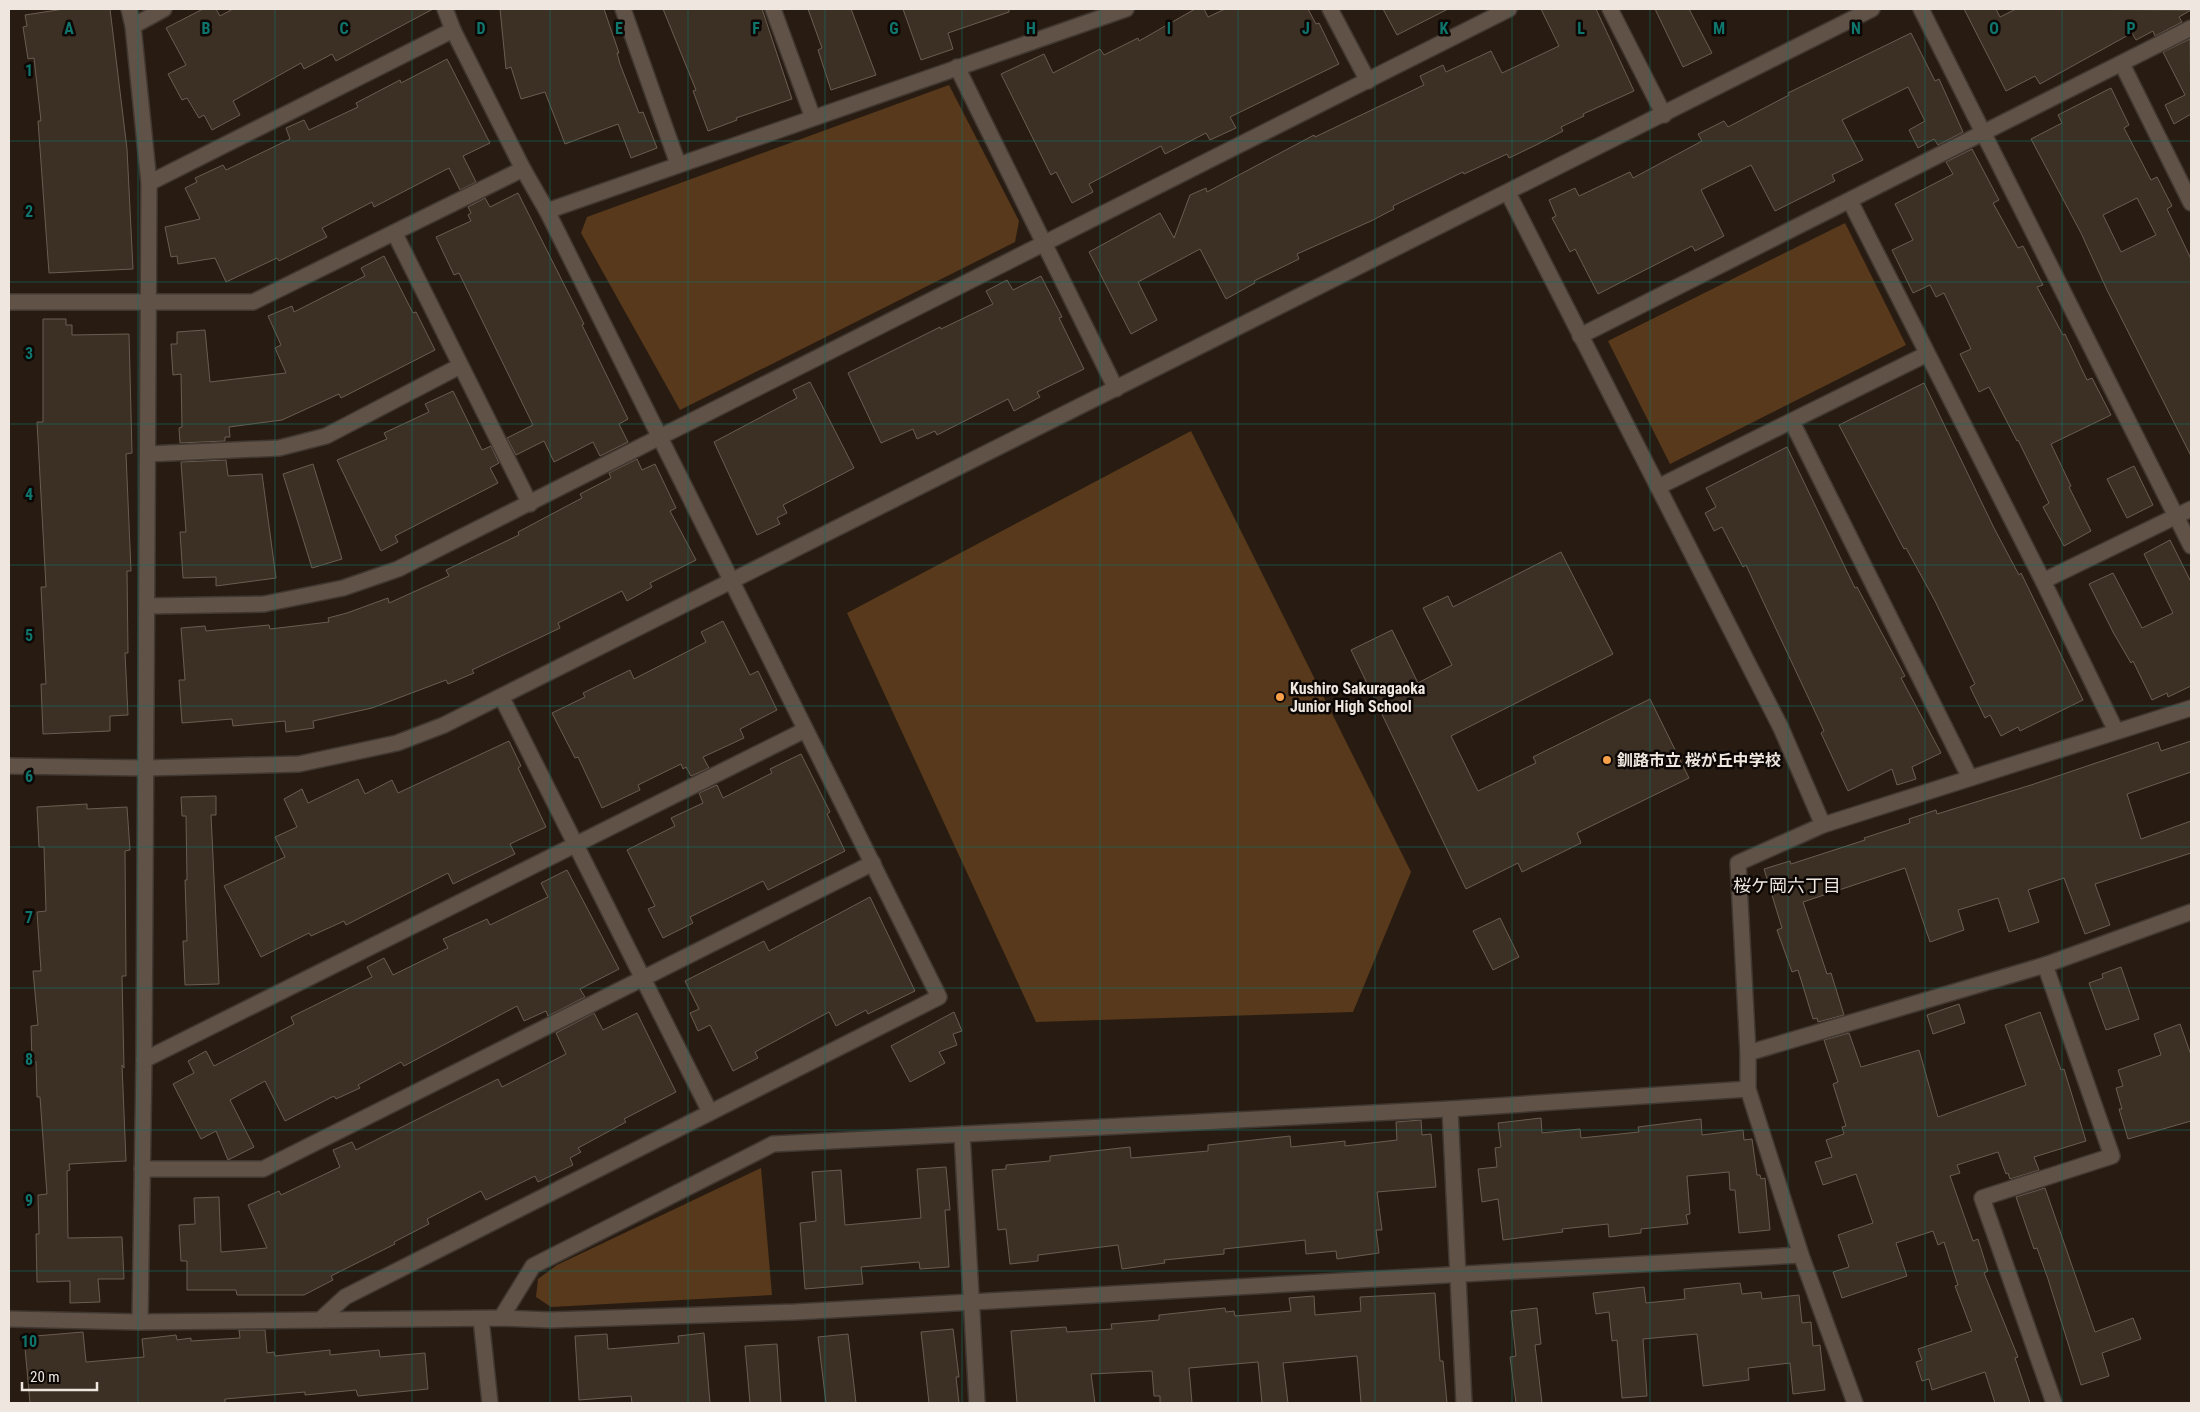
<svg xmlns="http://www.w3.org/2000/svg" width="2200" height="1412" font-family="'Roboto Condensed','Noto Sans JP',sans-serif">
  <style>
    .green { fill: #58391b }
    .building { fill: #3c3025; stroke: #6a5c50; fill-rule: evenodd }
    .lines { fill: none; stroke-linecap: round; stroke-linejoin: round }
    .minor-casing { stroke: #413832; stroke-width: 18 }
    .minor { stroke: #605246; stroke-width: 15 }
    .grid { fill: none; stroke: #0f766e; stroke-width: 1; stroke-opacity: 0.55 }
    .poi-dot { fill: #f8a14a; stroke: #0d0805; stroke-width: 2 }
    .labels { text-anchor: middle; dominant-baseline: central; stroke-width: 5; stroke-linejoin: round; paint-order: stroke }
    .poi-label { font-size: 16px; font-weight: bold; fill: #eee6df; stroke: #0d0805; text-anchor: start }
    .neighbourhood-label { font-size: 18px; fill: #eee6df; stroke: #0d0805 }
    .grid-label { font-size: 16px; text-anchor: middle; font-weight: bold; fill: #0f766e; stroke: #0d0805; stroke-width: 5; stroke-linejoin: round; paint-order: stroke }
  </style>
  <rect width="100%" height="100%" fill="#281c12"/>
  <!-- green -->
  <g class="green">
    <polygon points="949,85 1019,221 1015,242 680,410 581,233 587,217"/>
    <polygon points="1845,223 1906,345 1670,464 1608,341"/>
    <polygon points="1191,431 1411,872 1353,1012 1036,1022 847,613"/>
    <polygon points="761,1168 772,1295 551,1307 536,1297 538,1279 557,1265"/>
  </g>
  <!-- building -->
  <g class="building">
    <polygon points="64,9 110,9 127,149 133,269 49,273 38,121 41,121 34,58 28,59 23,27 27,26 25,15"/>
    <polygon points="203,9 216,9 220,16 233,9 433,9 336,61 332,54 304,69 301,63 233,101 240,115 212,130 204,115 199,118 187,98 182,100 168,74 186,65 166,28"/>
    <polygon points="500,9 604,9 619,53 617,53 620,64 639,113 643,112 657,148 631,158 618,124 565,144 545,92 521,99 511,67 506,69"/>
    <polygon points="663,9 762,9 792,99 736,118 737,120 708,131 693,91 696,90"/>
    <polygon points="808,9 851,9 876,75 831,90 818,50 822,48"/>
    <polygon points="903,9 1009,9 1009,12 948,33 953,49 921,60"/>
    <polygon points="1195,9 1204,9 1208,17 1225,9 1308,9 1316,24 1319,23 1339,64 1230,117 1236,128 1210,140 1206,133 1165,154 1161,146 1089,184 1093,192 1072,203 1056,172 1051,175 1001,74 1044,54 1053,73 1100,49 1104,55 1138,38 1139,41"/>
    <polygon points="1383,9 1448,9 1397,35"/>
    <polygon points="1541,9 1596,9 1634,91 1583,114 1584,116 1561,127 1563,131 1538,144 1509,158 1507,154 1464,174 1463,172 1393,206 1394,209 1371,221 1297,254 1299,259 1254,281 1255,283 1226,299 1200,249 1138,282 1157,320 1131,334 1089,252 1160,213 1174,238 1190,195 1206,188 1207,192 1314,135 1315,137 1424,85 1420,76 1443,65 1446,72 1491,51 1502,73 1559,46"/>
    <polygon points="1655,9 1689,9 1712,53 1683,67"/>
    <polygon points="1964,9 1996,9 2000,17 2016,9 2191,10 2179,17 2182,22 2155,36 2153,31 2136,40 2132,33 2040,84 2035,76 2006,91"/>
    <polygon points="1911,33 1935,81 1939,79 1963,132 1938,145 1934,139 1918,148 1909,130 1925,121 1908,87 1842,120 1863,160 1832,175 1835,181 1775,211 1751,165 1701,190 1724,236 1695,251 1692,246 1598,294 1575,249 1570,252 1552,218 1556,216 1549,200 1575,188 1579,196 1630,172 1633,178 1702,141 1698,134 1724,121 1728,127 1789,95 1788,93"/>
    <polygon points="2190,39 2191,114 2174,124 2165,105 2185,95 2163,52"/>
    <polygon points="447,59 490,143 463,156 476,182 460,190 449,168 374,207 372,202 322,228 327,237 279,261 277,258 226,282 215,258 178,264 177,256 171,257 165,227 200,219 185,188 197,182 195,178 223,165 226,170 290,139 286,128 304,120 309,130 358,107 356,103 400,80 401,83"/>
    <path d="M2111 88 2129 125 2124 128 2151 180 2157 177 2172 206 2167 209 2191 259V456L2107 290 2081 233 2031 139 2062 123 2058 115ZM2137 198 2156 235 2121 252 2103 215Z"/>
    <polygon points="1972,149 1999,200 1993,203 2018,248 2023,246 2043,285 2037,287 2063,335 2065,334 2087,380 2092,378 2111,415 2051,444 2071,486 2069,487 2091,531 2064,546 2043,507 2049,503 2018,440 2017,441 1989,387 1979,392 1960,354 1971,349 1944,293 1936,297 1930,285 1913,293 1892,250 1913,240 1895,204 1953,174 1946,162"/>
    <polygon points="518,193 584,324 582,325 628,419 619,424 628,442 600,456 593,442 554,462 544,441 516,455 507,438 533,425 459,273 454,275 436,237 471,221 468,215 471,213 468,207 485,198 490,207"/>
    <polygon points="384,256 413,313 416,312 435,350 341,398 339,394 282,420 229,427 230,437 225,437 225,441 180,443 179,428 182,427 181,374 173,375 171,344 177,344 177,332 205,330 210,382 286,373 275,348 281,345 268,316 292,306 294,312 365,276 361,268"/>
    <polygon points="1041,276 1062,317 1059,318 1084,369 1037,392 1040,397 1014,411 1008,399 937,435 935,431 917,439 913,429 881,443 848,373 940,327 941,329 993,304 986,291 1007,280 1013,290"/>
    <polygon points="43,319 66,319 66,325 72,325 72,335 129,334 132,453 126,454 131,571 127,571 128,653 125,653 128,715 110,716 110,731 43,734 41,684 46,684 41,587 46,587 37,422 43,422"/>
    <polygon points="810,382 854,468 783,505 787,513 777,518 780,524 757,535 714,442 797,398 793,390"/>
    <polygon points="1924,383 1994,528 2019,575 2021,573 2083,700 2020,731 2018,727 2001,736 1990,715 1985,718 1970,687 1975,684 1935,601 1906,548 1904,549 1839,425"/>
    <polygon points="453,391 482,450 491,446 499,463 490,468 498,483 395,536 398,542 381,551 337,460 387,439 384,433 429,412 425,404"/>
    <polygon points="1787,447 1855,588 1857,587 1905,676 1901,678 1941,753 1912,767 1916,779 1897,785 1892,769 1848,791 1821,733 1824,731 1746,565 1743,567 1722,527 1714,531 1705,513 1716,507 1706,488"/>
    <polygon points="637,459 642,470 655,464 676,508 670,511 696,560 650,583 652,587 627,601 622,591 558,623 560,628 472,670 474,673 448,684 446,680 372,708 313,721 314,728 286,732 285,721 233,726 232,719 182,723 179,680 185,680 181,628 205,626 206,631 269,625 270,629 329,622 328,618 347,613 388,598 389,603 449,576 446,570 519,535 518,532 582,498 580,494 611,478 609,473"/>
    <polygon points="226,460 228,476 262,474 276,578 216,586 216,577 183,578 180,532 186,532 181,462"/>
    <polygon points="313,464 342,559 312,568 283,474"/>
    <polygon points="2134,466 2153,505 2127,518 2107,479"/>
    <polygon points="2170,540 2191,582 2191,686 2168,697 2167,693 2152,700 2133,661 2131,663 2113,632 2089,584 2113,573 2142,628 2173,613 2144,554"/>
    <polygon points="1561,552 1613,654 1451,736 1478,791 1536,763 1533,757 1650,699 1689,778 1577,833 1581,843 1522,872 1518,863 1466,889 1351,650 1392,630 1418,683 1452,665 1423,608 1448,596 1453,607"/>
    <polygon points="723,621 750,675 758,671 777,710 740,729 744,738 703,757 709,768 691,776 686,767 683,769 681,764 638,785 640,790 602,808 578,757 575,758 552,713 585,697 583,693 630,670 634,679 706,642 701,632"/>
    <polygon points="509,741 521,766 518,768 546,827 510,844 515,854 453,884 448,873 346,925 344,921 311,936 309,933 261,957 224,886 285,857 275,837 297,827 284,799 302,789 308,803 358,779 365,794 392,780 398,793"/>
    <polygon points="2191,741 2191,772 2127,794 2141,839 2191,821 2191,853 2095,884 2110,925 2085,934 2064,878 2028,890 2039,922 2009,932 1998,898 1958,910 1964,930 1930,942 1905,868 1803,902 1827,974 1831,973 1844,1015 1818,1022 1817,1018 1813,1019 1798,970 1792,972 1777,930 1782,928 1764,869 1790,861 1791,864 1865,840 1864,838 1910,823 1909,819 1936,810 1937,814 2031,785 2158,742 2161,751"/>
    <polygon points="801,754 830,812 827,814 845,851 768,890 763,881 690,917 693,923 663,938 648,909 655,906 627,850 675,826 671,818 703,803 699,793 717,785 723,798 772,773 770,769"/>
    <polygon points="216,796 216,815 211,815 219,984 185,985 183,941 187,941 185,880 187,880 186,816 182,816 181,797"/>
    <polygon points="87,804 87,809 127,807 130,850 125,851 126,976 122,976 124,1068 122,1065 126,1161 69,1164 70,1170 67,1171 68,1238 122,1237 124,1279 98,1279 100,1302 70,1303 70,1281 37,1282 36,1234 39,1234 38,1195 47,1194 40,1097 37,1097 36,1062 32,1062 31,1026 38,1025 33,971 41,971 37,912 46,911 44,847 39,847 37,807"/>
    <polygon points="567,870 619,969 580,989 585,997 548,1016 546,1011 524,1021 517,1006 404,1066 401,1062 358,1085 360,1088 336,1099 334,1096 285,1121 265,1081 230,1100 254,1147 228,1160 216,1131 201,1139 173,1084 194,1073 188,1061 206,1051 214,1066 294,1024 291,1017 372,977 367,967 384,958 393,975 448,948 443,939 487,919 490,925 548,897 541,883"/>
    <polygon points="870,897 915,991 868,1014 866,1010 836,1026 829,1012 755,1052 758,1058 733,1071 710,1025 698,1031 690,1013 699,1009 685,981 764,941 769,951"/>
    <polygon points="1500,918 1519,957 1493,970 1473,931"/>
    <polygon points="2121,967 2139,1019 2106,1030 2089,983 2103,978 2102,974"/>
    <polygon points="1959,1004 1965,1023 1933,1034 1927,1015"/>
    <polygon points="954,1012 962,1031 953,1034 957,1045 939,1052 945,1063 910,1082 891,1046"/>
    <polygon points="2040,1012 2061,1070 2064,1069 2086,1141 2034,1157 2039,1170 2010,1179 2008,1173 2006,1174 1998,1152 1957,1165 1960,1173 1950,1176 1973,1241 1978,1239 1988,1271 1984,1273 2018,1357 2015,1358 2030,1403 1995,1403 1985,1372 1932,1390 1929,1379 1922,1381 1916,1362 1922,1360 1918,1349 1972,1331 1955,1286 1958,1285 1944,1242 1938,1245 1933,1231 1896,1243 1907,1276 1842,1298 1833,1272 1849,1267 1838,1235 1873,1223 1856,1174 1823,1185 1815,1162 1832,1157 1826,1140 1844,1134 1842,1127 1846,1126 1833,1084 1838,1082 1824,1040 1849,1033 1861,1067 1919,1050 1938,1117 2026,1085 2005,1025"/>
    <polygon points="594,1013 603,1030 637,1013 676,1092 624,1119 626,1122 578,1148 581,1152 570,1158 573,1165 538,1182 535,1176 486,1200 481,1191 427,1219 429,1224 394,1242 395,1244 331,1276 333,1280 304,1295 237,1295 236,1290 187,1290 187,1261 181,1261 179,1225 195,1224 194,1198 219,1197 221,1252 267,1248 248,1205 279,1191 281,1195 340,1167 333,1150 352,1142 356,1150 498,1079 502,1087 566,1054 556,1033"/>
    <polygon points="2180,1024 2191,1055 2191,1121 2128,1139 2119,1109 2122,1109 2116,1088 2123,1086 2118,1070 2161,1055 2154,1034"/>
    <polygon points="1541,1118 1542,1133 1580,1129 1581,1138 1639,1132 1638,1127 1701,1119 1702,1135 1743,1130 1744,1140 1752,1139 1757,1175 1760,1175 1761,1179 1765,1178 1770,1230 1739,1233 1735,1190 1730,1190 1729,1172 1687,1176 1690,1214 1686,1215 1688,1224 1641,1229 1641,1233 1609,1237 1608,1224 1562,1229 1563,1232 1503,1240 1498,1199 1482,1202 1478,1169 1497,1167 1495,1148 1501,1147 1498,1123"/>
    <polygon points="1421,1120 1422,1135 1431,1134 1436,1187 1377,1192 1382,1230 1376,1230 1379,1253 1337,1259 1336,1251 1306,1254 1305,1240 1224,1249 1224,1254 1164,1260 1165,1263 1122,1269 1118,1245 1038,1255 1038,1261 1010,1264 1006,1229 998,1230 992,1170 1006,1169 1006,1165 1050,1161 1050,1156 1130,1147 1131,1158 1208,1151 1208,1145 1290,1136 1291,1147 1345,1141 1345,1146 1397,1140 1396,1122"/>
    <polygon points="946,1167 950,1210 945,1210 949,1267 920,1269 919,1262 861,1267 863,1284 805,1289 800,1223 816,1221 812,1172 841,1170 845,1225 921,1218 917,1169"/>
    <polygon points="2045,1188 2095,1332 2133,1318 2141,1339 2102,1353 2109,1376 2081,1385 2048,1279 2037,1248 2034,1249 2016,1197"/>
    <polygon points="1740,1283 1742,1294 1761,1292 1762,1299 1799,1295 1802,1323 1811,1322 1813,1346 1820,1345 1825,1390 1793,1394 1790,1363 1748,1368 1749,1380 1703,1386 1697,1334 1643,1339 1647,1396 1622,1398 1617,1340 1612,1341 1609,1312 1596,1314 1593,1293 1644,1287 1646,1303 1685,1299 1684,1289"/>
    <polygon points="1435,1293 1440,1361 1443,1361 1447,1403 1361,1403 1357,1356 1283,1363 1288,1403 1262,1403 1258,1362 1189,1368 1192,1403 1160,1403 1160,1396 1154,1396 1152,1371 1091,1374 1095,1403 1017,1403 1011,1331 1066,1327 1067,1332 1112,1329 1111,1324 1159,1320 1159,1315 1225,1308 1226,1312 1234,1311 1235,1316 1291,1311 1289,1298 1314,1296 1315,1315 1361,1311 1360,1297"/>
    <polygon points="1537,1308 1541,1344 1535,1345 1542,1403 1516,1403 1510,1357 1516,1356 1511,1311"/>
    <polygon points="953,1329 959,1377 956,1377 959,1403 929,1403 921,1332"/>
    <polygon points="239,1330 265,1330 267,1353 274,1352 275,1356 330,1350 330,1355 379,1350 380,1357 425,1353 428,1389 358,1396 356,1390 305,1395 305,1392 225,1399 225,1403 30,1403 24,1337 83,1332 86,1362 144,1357 142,1339 176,1335 177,1340 191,1338 191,1341 240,1338"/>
    <polygon points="704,1333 710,1403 632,1403 631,1396 579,1400 575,1336 607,1334 608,1349 679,1343 678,1336"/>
    <polygon points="848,1334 856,1403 826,1403 818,1337"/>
    <polygon points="777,1344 781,1403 750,1403 745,1346"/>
  </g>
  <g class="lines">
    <!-- minor casing -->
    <g class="minor-casing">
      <g id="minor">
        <polyline points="129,9 133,26 149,183 144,1060 140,1322"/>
        <polyline points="623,9 678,164"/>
        <polyline points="773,9 813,118"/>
        <polyline points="1330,9 1368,81"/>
        <polyline points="1610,9 1664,115"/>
        <polyline points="1921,9 2191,546"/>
        <polyline points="133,26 164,9"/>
        <polyline points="2122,64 2191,203"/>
        <polyline points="957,67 1116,389"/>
        <polyline points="149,183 453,30"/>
        <polyline points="1508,193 1781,728 1823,825"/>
        <polyline points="1850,201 2043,581 2116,731"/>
        <polyline points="547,211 1126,9"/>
        <polyline points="395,234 530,504"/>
        <polyline points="9,302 253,302 523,169"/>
        <polyline points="1580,336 2191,28"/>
        <polyline points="1792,422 1970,778"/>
        <polyline points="148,454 279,448 326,436 460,366"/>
        <polyline points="1658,487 1927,354"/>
        <polyline points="2043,581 2191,509"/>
        <polyline points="148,606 264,604 343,588 398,569 1509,9"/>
        <polyline points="502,698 710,1112"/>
        <polyline points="9,766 146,768 299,764 397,743 444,725 1872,9"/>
        <polyline points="2045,965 2112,1156 1982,1198 2054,1403"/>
        <polyline points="1748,1053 2045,965 2191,912"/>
        <polyline points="144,1060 805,730"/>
        <polyline points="1450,1109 1464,1403"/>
        <polyline points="962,1134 977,1403"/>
        <polyline points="142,1169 263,1169 873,863"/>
        <polyline points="501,1318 533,1266 773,1144 1450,1109 1748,1089"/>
        <polyline points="9,1319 140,1322 501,1318 550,1320 795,1312 1801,1255"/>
        <polyline points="481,1319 490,1403"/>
        <polyline points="320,1320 345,1297 939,997 547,211 523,169 453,30 445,9"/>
        <polyline points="1855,1403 1801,1255 1748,1089 1748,1053 1738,863 1823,825 2191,708"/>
      </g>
    </g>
    <!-- minor -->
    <use href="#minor" class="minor"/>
  </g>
  <!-- grid -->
  <path class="grid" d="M138 9V1403M275 9V1403M412 9V1403M550 9V1403M688 9V1403M825 9V1403M962 9V1403M1100 9V1403M1238 9V1403M1375 9V1403M1512 9V1403M1650 9V1403M1788 9V1403M1925 9V1403M2062 9V1403M9 141H2191M9 282H2191M9 424H2191M9 565H2191M9 706H2191M9 847H2191M9 988H2191M9 1130H2191M9 1271H2191"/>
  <!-- markers -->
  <g class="poi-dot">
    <circle cx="1280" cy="697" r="5"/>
    <circle cx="1607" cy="760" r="5"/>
  </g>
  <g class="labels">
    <!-- poi labels -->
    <g class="poi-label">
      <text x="1290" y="688">Kushiro Sakuragaoka<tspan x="1290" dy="18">Junior High School</tspan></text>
      <text x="1617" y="760">釧路市立 桜が丘中学校</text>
    </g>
    <!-- neighbourhood labels -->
    <g class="neighbourhood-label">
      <text x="1787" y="885">桜ケ岡六丁目</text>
    </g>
  </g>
  <g class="grid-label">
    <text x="69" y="34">A</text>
    <text x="206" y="34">B</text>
    <text x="344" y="34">C</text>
    <text x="481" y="34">D</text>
    <text x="619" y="34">E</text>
    <text x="756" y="34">F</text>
    <text x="894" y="34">G</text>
    <text x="1031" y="34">H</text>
    <text x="1169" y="34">I</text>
    <text x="1306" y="34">J</text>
    <text x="1444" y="34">K</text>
    <text x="1581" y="34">L</text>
    <text x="1719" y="34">M</text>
    <text x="1856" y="34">N</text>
    <text x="1994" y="34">O</text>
    <text x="2131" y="34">P</text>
    <text x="29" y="76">1</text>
    <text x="29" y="217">2</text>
    <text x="29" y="359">3</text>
    <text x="29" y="500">4</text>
    <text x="29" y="641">5</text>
    <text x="29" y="782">6</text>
    <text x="29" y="923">7</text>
    <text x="29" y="1065">8</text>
    <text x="29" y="1206">9</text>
    <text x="29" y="1347">10</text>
  </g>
  <!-- border -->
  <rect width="2200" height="1412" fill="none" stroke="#eee6df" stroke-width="20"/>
  <!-- scale -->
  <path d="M22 1382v8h75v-8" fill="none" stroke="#eee6df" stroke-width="2.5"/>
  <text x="30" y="1382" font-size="15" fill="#eee6df" stroke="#0d0805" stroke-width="4" paint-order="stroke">20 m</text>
</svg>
